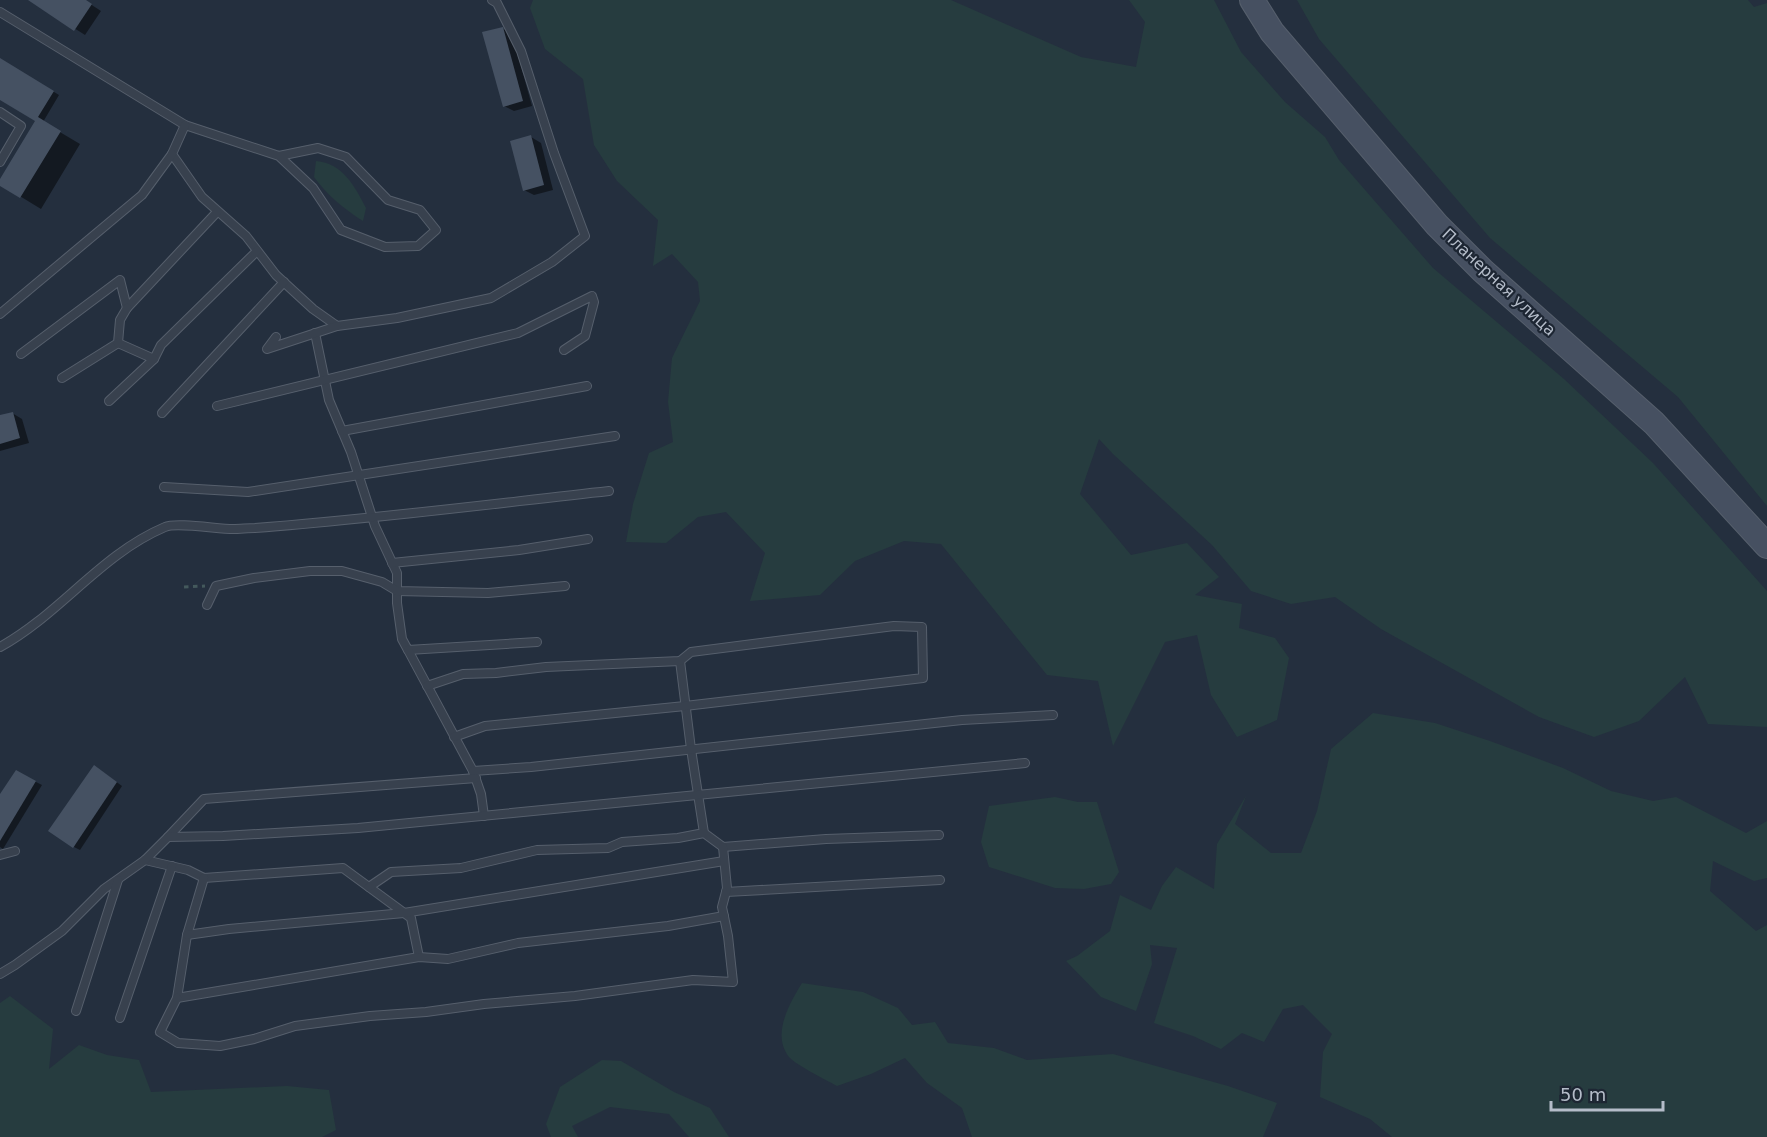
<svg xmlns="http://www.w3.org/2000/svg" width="1767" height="1137" font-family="'DejaVu Sans',sans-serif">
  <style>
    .green { fill: #263c3f }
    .shadow { fill: #0007 }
    .building { fill: #455162 }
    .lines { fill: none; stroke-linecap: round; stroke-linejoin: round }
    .lane-casing { stroke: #565f6c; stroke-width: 10 }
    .secondary-casing { stroke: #565f6c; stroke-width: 26 }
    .path { stroke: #44595c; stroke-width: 3; stroke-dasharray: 4.5 4.5; stroke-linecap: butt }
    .lane { stroke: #38414e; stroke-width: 8 }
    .secondary { stroke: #465061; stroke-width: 24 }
    .labels { text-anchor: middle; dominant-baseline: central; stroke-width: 4.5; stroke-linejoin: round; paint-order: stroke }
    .street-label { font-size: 16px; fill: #b4bcc9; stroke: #1d2633 }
  </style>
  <rect width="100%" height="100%" fill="#242f3e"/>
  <!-- green -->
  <g class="green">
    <polygon points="533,0 951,0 1081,57 1136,67 1145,22 1129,0 1214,0 1241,52 1285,102 1325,137 1339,160 1433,268 1564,379 1653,463 1767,591 1767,727 1708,724 1685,677 1639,721 1594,737 1539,717 1381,629 1335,597 1291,604 1251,591 1212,545 1113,454 1099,439 1080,494 1131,555 1187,543 1219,577 1195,595 1242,604 1239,628 1275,638 1289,658 1277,720 1237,737 1211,695 1197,635 1165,642 1113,746 1098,681 1047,675 941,544 904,541 855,561 820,595 750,601 765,553 726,512 698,517 666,543 626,542 633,504 649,453 673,442 668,402 672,358 700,301 698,282 672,254 653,266 658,220 617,181 594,145 583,79 545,49 530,8"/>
    <polygon points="1297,0 1748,0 1754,7 1767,3 1767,506 1678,397 1490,238 1319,39"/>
    <path d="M316 161C343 163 355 187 366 208L363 221C344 209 327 195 314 177Z"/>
    <polygon points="1373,713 1435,723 1490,741 1563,768 1611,791 1653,801 1676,797 1746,833 1767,821 1767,878 1754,881 1713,861 1710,891 1756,931 1767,925 1767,1137 1392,1137 1370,1119 1320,1097 1323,1052 1332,1034 1303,1005 1283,1009 1264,1042 1242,1033 1221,1049 1193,1036 1154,1023 1177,948 1150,945 1152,964 1136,1011 1101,997 1066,961 1077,956 1110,931 1120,895 1151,910 1162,886 1176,867 1214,889 1217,844 1246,796 1235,824 1271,853 1301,853 1317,811 1331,749"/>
    <polygon points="1055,797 1078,802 1097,802 1119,872 1111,884 1084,889 1055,888 989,867 981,842 989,806"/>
    <path d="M802 983 863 992 898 1008 912 1025 935 1022 948 1043 994 1048 1027 1060 1113 1054 1228 1086 1277 1103 1263 1137H972L962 1108 927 1083 905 1058 871 1074 837 1086C826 1080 796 1065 789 1057 771 1034 790 1003 802 983Z"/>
    <polygon points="10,996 53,1029 49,1069 79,1045 107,1055 139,1060 151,1092 287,1086 329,1090 336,1130 322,1137 0,1137 0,1003"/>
    <polygon points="602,1060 621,1061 674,1092 710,1108 729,1137 689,1137 669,1114 610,1107 572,1126 578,1137 551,1137 546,1124 560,1087"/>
  </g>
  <!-- shadow -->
  <g class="shadow">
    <polygon points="30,0 84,0 101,11 85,35"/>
    <polygon points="502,28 512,34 532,106 514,111 504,106"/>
    <polygon points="0,59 59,95 43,122 80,144 41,209 0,184 37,120 0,98"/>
    <polygon points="531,137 541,143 553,190 534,195 524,190"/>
    <polygon points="12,413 22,419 29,443 0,451 0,417"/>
    <polygon points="100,770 122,786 80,850 74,847"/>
    <polygon points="16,772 42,785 3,849 0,847 0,797"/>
  </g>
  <!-- building -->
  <g class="building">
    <polygon points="28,0 86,0 92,4 74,31"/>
    <polygon points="503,27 523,101 503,107 482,32"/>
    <polygon points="0,58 54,91 38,117 61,131 20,198 0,186 0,179 35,121 0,100"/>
    <polygon points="531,135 544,185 523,191 510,141"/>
    <polygon points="13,412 20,438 0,444 0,415"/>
    <polygon points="94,765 117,782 73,848 48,831"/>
    <polygon points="16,770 36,781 0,841 0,794"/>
  </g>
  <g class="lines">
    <!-- lane casing -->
    <g class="lane-casing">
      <g id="lane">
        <polyline points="0,12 185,125 279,156 313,188 341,230 385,247 418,246 436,230 420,210 388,200 346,157 318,148 279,156"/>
        <polyline points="0,112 21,126 0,162"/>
        <polyline points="185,125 172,154 202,197 246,236 276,275 313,309 337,326 397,318 491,298 552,262 585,236 554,153 521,51 497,3 492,0"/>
        <polyline points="0,314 142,195 172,154"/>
        <polyline points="315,333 329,400 351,452 375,526 397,573 397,603 402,639 408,650 537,642"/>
        <polyline points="276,337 267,349 337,326"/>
        <polyline points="21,354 120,280 127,308 217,212"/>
        <polyline points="154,359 161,345 257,251"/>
        <polyline points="62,378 118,343 120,320 127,308"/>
        <polyline points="109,401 154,359 118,343"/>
        <polyline points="217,406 518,333 592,296 594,302 585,336 564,350"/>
        <polyline points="162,413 284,282"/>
        <polyline points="342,431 587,386"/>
        <polyline points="164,487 248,492 615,436"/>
        <polyline points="392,563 519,550 588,539"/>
        <polyline points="207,605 216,586 254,578 310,571 342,571 382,582 397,591 488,593 565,586"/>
        <path d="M0 647C60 614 101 554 165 527 176 522 218 529 233 529 240 529 248 528 255 528 374 519 491 504 609 491"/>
        <polyline points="408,650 473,771 481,794 484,816"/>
        <polyline points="680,661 691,749 704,833"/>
        <polyline points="427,686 463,674 496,673 546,667 680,661 691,652 894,626 922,627 923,678 685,706 485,726 454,737"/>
        <polyline points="473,771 531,767 962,720 1053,715"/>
        <polyline points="168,837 204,799 476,778"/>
        <polyline points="0,855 15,851"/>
        <polyline points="145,860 188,870 204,878 343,868 411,918 419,957"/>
        <polyline points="204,878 187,935 177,998 419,957 448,959 518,943 668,926 724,916"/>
        <polyline points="369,887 391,872 461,868 537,850 608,848 622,842 678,838 704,833 723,847 826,839 939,835"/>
        <polyline points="726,892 940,880"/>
        <polyline points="187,935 229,929 404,913 724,861"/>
        <polyline points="0,974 15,965 62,931 104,889 145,860 168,837 223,836 358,828 1025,763"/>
        <polyline points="177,998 160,1032 178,1043 220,1046 254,1039 295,1026 370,1016 426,1012 484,1004 575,996 693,980 733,982 728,936 722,907 727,888 723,847"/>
        <polyline points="76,1011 118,880"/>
        <polyline points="120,1018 172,866"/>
      </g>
    </g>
    <!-- secondary casing -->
    <g class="secondary-casing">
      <polyline id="secondary" points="1252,0 1272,32 1437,225 1483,271 1654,423 1767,546"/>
    </g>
    <!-- path -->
    <polyline class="path" points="184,587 205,586"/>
    <!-- lane -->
    <use href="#lane" class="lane"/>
    <!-- secondary -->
    <use href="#secondary" class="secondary"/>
  </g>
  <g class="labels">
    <!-- street labels -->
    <g class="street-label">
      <text transform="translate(1499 282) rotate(43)">Планерная улица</text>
    </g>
  </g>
  <!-- scale -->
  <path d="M1551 1101v9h112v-9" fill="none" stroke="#b4bcc9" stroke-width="3"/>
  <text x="1560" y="1101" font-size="18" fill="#b4bcc9" stroke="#1d2633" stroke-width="4.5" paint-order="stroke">50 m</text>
</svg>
